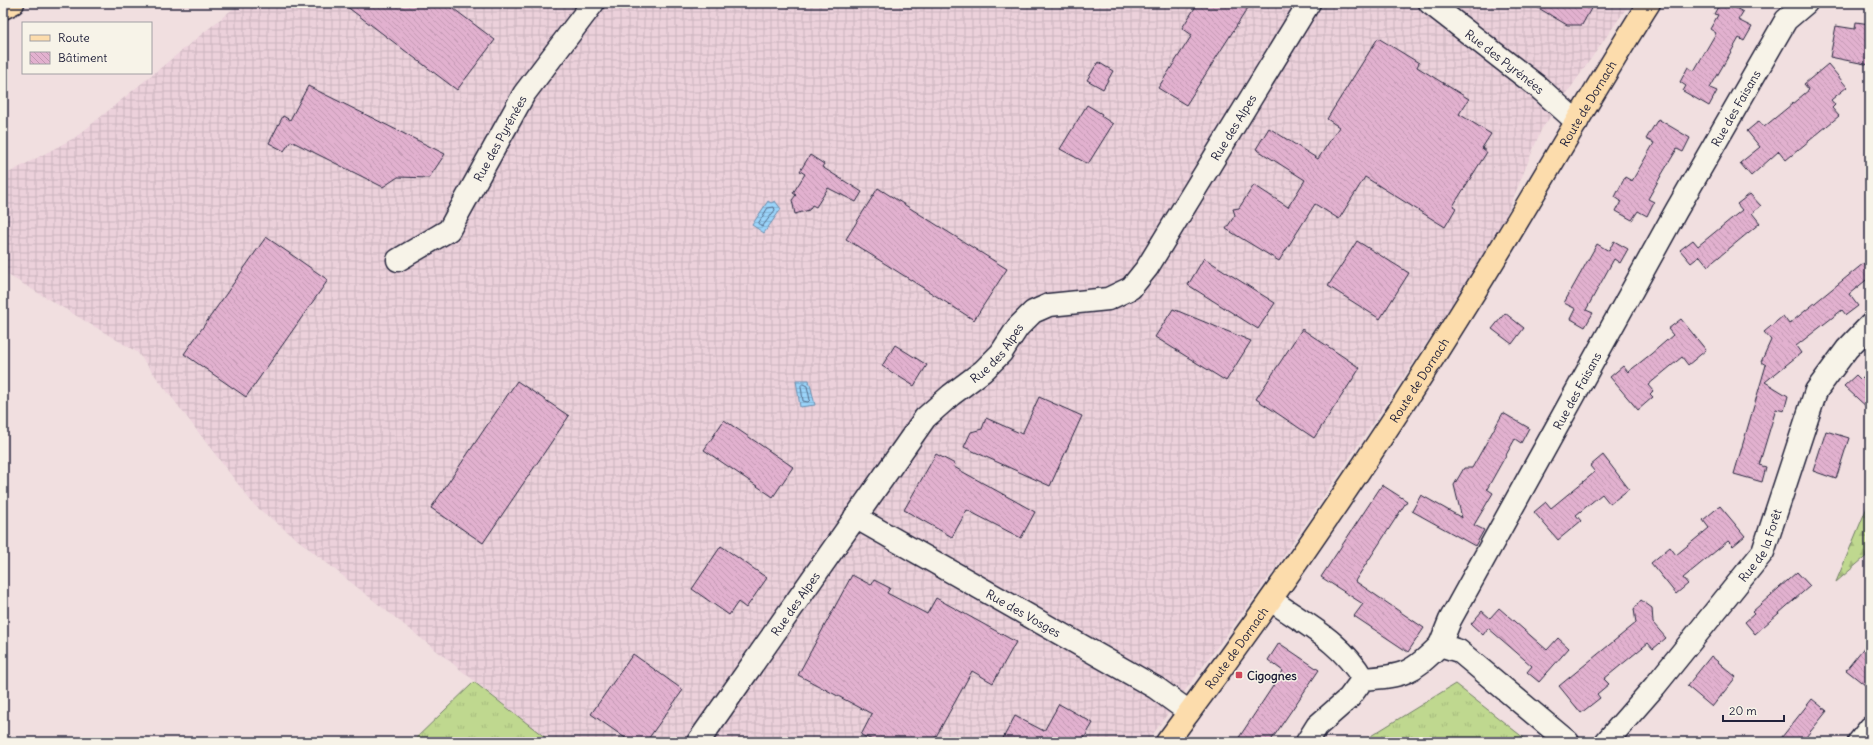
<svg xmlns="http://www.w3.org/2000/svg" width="1873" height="745" font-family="Delius,sans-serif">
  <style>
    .industrial { fill: url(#industrial-grid) }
    .grass { fill: url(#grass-tufts); stroke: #707d65 }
    .forest { fill: url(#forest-firs); stroke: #707d65 }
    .water { fill: url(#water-rules); stroke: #6a8dae }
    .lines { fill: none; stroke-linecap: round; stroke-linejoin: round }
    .shore { stroke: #526987; stroke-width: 1 }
    .building { fill: url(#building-back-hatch); stroke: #22223b }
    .minor-casing { stroke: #22223b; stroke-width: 25 }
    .major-casing { stroke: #22223b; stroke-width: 25 }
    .highway-casing { stroke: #22223b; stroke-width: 25 }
    .minor { stroke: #f7f3e8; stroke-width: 22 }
    .major { stroke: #fcdcac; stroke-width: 22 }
    .highway { stroke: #fcdcac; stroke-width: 22 }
    .poi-dot { fill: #d1495b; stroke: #f7f3e8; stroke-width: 1.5 }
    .labels { text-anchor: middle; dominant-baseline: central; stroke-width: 3; stroke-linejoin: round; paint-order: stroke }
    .street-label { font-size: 12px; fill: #22223b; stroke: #f7f3e8 }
    .poi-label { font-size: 12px; font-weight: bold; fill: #22223b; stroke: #f7f3e8; text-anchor: start }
  </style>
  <defs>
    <pattern id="industrial-grid" width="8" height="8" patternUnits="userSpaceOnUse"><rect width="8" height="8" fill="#ecd1db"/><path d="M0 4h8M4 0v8" fill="none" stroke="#cab3bd"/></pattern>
    <pattern id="grass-tufts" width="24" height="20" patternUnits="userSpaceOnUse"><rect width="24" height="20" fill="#bfd88f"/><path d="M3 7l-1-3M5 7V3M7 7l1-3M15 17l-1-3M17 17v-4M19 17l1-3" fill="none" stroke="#a4b97c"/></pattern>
    <pattern id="forest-firs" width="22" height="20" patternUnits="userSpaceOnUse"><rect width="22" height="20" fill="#bfd88f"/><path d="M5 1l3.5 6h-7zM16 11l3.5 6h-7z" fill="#a4b97c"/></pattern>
    <pattern id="water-rules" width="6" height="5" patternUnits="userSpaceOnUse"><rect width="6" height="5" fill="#9ad4fa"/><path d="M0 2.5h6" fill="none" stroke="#84b6d7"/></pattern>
    <pattern id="building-back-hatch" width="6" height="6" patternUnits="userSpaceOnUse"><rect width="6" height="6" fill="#e2b1cf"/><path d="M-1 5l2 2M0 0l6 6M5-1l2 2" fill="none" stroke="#c298b3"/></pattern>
  </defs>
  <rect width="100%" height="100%" fill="#f1dfe0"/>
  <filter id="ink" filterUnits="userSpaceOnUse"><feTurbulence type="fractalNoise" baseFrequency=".025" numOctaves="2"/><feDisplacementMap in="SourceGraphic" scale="8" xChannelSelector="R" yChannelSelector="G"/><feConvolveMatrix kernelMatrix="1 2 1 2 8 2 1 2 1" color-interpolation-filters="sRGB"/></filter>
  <g filter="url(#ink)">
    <!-- industrial -->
    <polygon class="industrial" points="240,3 1630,3 1541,130 1497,238 1275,569 1147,742 551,742 254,505 137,352 8,275 3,262 3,176 76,137"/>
    <!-- grass -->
    <g class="grass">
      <polygon points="474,682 551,742 412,742"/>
      <polygon points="1455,684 1529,742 1361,742"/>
    </g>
    <!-- forest -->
    <polygon class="forest" points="1870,500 1870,553 1836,582"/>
    <!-- water -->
    <g class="water">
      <polygon points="768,201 771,203 775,201 781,209 764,233 752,225"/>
      <polygon points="796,380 809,380 815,405 800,407"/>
    </g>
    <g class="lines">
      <!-- shore -->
      <g class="shore">
        <polygon points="768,208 774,207 775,210 762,227 759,223"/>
        <polygon points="803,384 807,386 810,400 808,402 803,401 801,386"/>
      </g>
    </g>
    <!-- building -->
    <g class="building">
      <polygon points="342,3 446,3 495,40 457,90"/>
      <polygon points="1198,3 1251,3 1186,105 1158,88 1192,35 1182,28"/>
      <polygon points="1530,3 1594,3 1582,25 1567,25"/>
      <polygon points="1720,3 1727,3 1743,12 1738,20 1752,27 1744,41 1739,38 1710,88 1717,91 1709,106 1683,91 1686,86 1680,82 1688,67 1694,71 1716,33 1710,29 1718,15 1714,14"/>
      <polygon points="1856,22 1870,24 1870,65 1830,57 1836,26 1855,29"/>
      <polygon points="1378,38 1419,63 1417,67 1469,99 1459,114 1491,134 1482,148 1487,152 1453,206 1456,208 1445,227 1365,177 1339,219 1315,204 1279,261 1226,229 1235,215 1233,209 1239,208 1254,185 1288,207 1305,180 1256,149 1269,128 1318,159 1339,127 1327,119"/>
      <polygon points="1098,62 1113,71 1103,89 1087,80"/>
      <polygon points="1828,64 1847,87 1831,100 1835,105 1832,108 1839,116 1786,160 1779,151 1751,176 1740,163 1760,147 1747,131 1759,121 1764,127 1786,109 1809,90 1804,84"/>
      <polygon points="308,86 445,154 429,178 398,177 383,187 291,141 284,151 269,143 283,116 290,120"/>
      <polygon points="1087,105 1102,114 1101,116 1113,124 1088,164 1060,149"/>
      <polygon points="1658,119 1690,138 1683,152 1677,149 1662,174 1648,199 1654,202 1647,216 1638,211 1632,220 1616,211 1621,201 1615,197 1625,177 1632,181 1654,143 1646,139"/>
      <polygon points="810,155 824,164 822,167 862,192 856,202 828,188 816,207 812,205 809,210 795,214 792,200 796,195 793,193 805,174 800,171"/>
      <polygon points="878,188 1007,269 974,320 846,239"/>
      <polygon points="1750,194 1761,206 1752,213 1760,223 1708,266 1700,256 1691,263 1680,250 1693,240 1698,246 1742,210 1737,204"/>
      <polygon points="266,237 328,280 246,397 184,354"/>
      <polygon points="1357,241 1409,273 1380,319 1328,286"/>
      <polygon points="1614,241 1628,249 1620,263 1614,259 1586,310 1593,313 1585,327 1571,319 1576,309 1564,303 1597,244 1609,251"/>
      <polygon points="1204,258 1275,303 1258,329 1188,285"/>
      <polygon points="1864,263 1870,270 1870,277 1849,294 1858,306 1846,315 1842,310 1796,346 1801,353 1765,382 1788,396 1784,411 1776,409 1759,465 1766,467 1762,482 1734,474 1766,365 1761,362 1771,340 1764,332 1783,316 1789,324"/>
      <polygon points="1173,309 1251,341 1226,381 1155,337"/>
      <polygon points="1505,313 1524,328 1512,344 1492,329"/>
      <polygon points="1681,319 1706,350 1688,365 1682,357 1648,385 1653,391 1650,394 1653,397 1638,410 1610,377 1623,366 1628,372 1651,354 1673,335 1668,329"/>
      <polygon points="1302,329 1360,368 1314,438 1256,399"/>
      <polygon points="895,345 927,365 914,386 882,366"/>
      <polygon points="1870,371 1870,410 1844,386 1856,375 1861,380"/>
      <polygon points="517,381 569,416 483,543 431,508"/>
      <polygon points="1039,397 1082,416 1050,486 964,447 971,432 982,429 986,418 1022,434"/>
      <polygon points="1503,413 1529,428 1521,443 1515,439 1487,489 1493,493 1474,525 1484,530 1475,546 1412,511 1421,495 1462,518 1454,485 1464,468 1472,468"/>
      <polygon points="724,420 793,467 773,497 704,450"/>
      <polygon points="1826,431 1849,438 1836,479 1813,471"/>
      <polygon points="936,454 955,464 954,467 1035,512 1021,538 967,510 952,537 904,510"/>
      <polygon points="1603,455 1629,489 1610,504 1602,494 1576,515 1581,521 1558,540 1534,512 1546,502 1551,508 1595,472 1590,466"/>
      <polygon points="1382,485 1407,501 1355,581 1424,628 1408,652 1354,616 1363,604 1321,577"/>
      <polygon points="1720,506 1745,536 1733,546 1728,541 1683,578 1688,584 1676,594 1651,563 1670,547 1676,555 1709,528 1703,520"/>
      <polygon points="721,546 767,578 746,608 738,602 729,615 692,589"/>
      <polygon points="1797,572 1810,586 1755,634 1745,622 1754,614 1752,612"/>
      <polygon points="852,575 871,585 874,580 890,588 887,593 927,614 936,598 1016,642 993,683 972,671 933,742 877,742 861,735 872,714 798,675"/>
      <polygon points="1641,600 1652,608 1653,623 1666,638 1653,649 1648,643 1604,679 1609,684 1597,694 1600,698 1581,713 1559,686 1636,623 1634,609"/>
      <polygon points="1499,608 1547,650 1558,638 1569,648 1539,682 1527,672 1532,666 1509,646 1488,628 1483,635 1471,624 1482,611 1490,618"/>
      <polygon points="1870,640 1870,689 1846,670"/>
      <polygon points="1279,643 1319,670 1270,742 1236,742 1283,671 1268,660"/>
      <polygon points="633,654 683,690 646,742 631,742 591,714"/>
      <polygon points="1711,656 1736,677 1712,707 1687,686"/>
      <polygon points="1812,699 1827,711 1802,742 1778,742"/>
      <polygon points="1059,704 1093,723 1082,742 1001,742 1015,716 1044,731"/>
    </g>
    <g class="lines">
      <!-- minor casing -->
      <g class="minor-casing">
        <g id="minor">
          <path id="s1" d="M1430 3 1537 86 1577 122"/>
          <path id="s2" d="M398 260 449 230 524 94 593 3"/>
          <path id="s3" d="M855 517 1156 688 1189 712"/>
          <path d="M1271 600C1306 625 1341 641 1363 679"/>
          <path id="s4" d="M698 742 925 418 951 395 983 371 1001 353 1018 327 1033 312 1049 305 1108 299 1131 288 1147 268 1309 3"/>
          <path d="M1307 742 1317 726 1349 698 1363 679C1404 676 1411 674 1440 645"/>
          <path id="s5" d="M1568 742 1459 651 1440 645 1450 620 1676 211 1786 20 1806 3"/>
          <path id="s6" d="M1606 742 1655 686 1763 552 1816 391 1847 349 1870 325"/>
          <polyline points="1859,742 1870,728"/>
        </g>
      </g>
      <!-- major casing -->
      <g class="major-casing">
        <g id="major">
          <path id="s7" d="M1167 742C1274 599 1376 451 1470 299 1531 201 1587 101 1649 3"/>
        </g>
      </g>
      <!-- highway casing -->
      <g class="highway-casing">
        <polyline id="highway" points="3,8 13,3"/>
      </g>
      <!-- minor -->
      <use href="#minor" class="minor"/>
      <!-- major -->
      <use href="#major" class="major"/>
      <!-- highway -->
      <use href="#highway" class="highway"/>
    </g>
  </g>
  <!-- markers -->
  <rect class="poi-dot" x="1235" y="671" width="8" height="8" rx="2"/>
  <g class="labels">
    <!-- street labels -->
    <g class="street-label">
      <text stroke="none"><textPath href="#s1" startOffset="95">Rue des Pyrénées</textPath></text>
      <text stroke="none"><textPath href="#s7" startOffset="765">Route de Dornach</textPath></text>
      <text stroke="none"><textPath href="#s5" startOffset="775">Rue des Faisans</textPath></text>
      <text stroke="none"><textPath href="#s4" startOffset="841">Rue des Alpes</textPath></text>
      <text stroke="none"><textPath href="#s2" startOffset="164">Rue des Pyrénées</textPath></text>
      <text stroke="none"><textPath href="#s4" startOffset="493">Rue des Alpes</textPath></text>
      <text stroke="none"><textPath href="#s7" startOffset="441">Route de Dornach</textPath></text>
      <text stroke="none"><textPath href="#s5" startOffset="451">Rue des Faisans</textPath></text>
      <text stroke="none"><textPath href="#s6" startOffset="251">Rue de la Forêt</textPath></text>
      <text stroke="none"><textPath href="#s4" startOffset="169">Rue des Alpes</textPath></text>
      <text stroke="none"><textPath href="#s3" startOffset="194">Rue des Vosges</textPath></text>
      <text stroke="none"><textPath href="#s7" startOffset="117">Route de Dornach</textPath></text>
    </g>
    <!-- poi labels -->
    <g class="poi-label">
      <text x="1247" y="675">Cigognes</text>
    </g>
  </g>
  <!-- margin -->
  <rect width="1873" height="745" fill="none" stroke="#f7f3e8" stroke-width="16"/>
  <rect x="8" y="8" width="1857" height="729" fill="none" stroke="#22223b" stroke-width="1.5" filter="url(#ink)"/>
  <!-- legend -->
  <rect x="22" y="22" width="130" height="52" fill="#f7f3e8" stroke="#a29fa3"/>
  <rect x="30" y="35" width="20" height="6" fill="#fcdcac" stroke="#a29fa3"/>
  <text x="58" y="42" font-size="12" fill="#22223b">Route</text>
  <rect x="30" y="52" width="20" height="12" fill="url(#building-back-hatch)" stroke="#a29fa3"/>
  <text x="58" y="62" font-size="12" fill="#22223b">Bâtiment</text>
  <!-- scale -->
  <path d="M1723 715v6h61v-6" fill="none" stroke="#22223b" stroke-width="2"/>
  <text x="1729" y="715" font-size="12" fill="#22223b" stroke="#f7f3e8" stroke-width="3" paint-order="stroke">20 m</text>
</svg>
